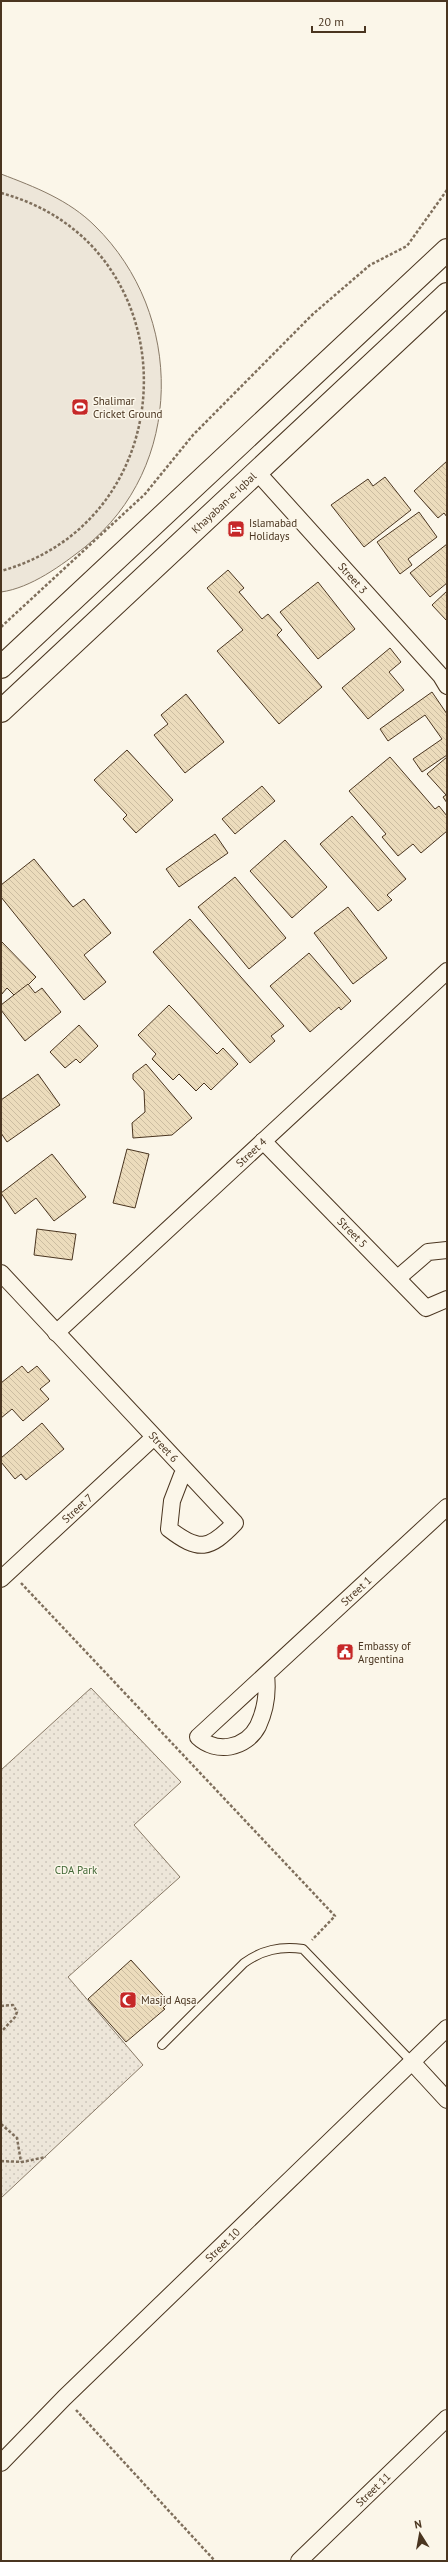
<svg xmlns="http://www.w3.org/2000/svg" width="448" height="2562" font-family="'PT Sans',sans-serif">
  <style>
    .park { fill: url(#park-dots); stroke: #887966 }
    .pitch { fill: #ede6d9; stroke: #887966 }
    .building { fill: url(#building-back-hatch); stroke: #4a3520 }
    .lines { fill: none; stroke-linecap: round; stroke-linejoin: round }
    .lane-casing { stroke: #4a3520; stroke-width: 10 }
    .street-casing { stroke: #4a3520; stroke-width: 18 }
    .primary-casing { stroke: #4a3520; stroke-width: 24 }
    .path { stroke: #7f6f5c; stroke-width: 2.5; stroke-dasharray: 3 2; stroke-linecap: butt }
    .lane { stroke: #fbf6e9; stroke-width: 8 }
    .street { stroke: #fbf6e9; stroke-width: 16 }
    .primary { stroke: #fbf6e9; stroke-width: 22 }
    .labels { text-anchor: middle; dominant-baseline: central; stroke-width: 3; stroke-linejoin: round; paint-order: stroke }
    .poi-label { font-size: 11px; fill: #4a3520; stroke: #fbf6e9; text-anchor: start }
    .street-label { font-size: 11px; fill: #4a3520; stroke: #fbf6e9 }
    .park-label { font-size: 11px; fill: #436837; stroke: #fbf6e9 }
  </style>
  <defs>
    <pattern id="park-dots" width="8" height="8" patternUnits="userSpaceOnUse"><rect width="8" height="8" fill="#ede6d9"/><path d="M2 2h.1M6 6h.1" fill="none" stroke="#cdc6ba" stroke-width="1.8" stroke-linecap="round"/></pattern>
    <pattern id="building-back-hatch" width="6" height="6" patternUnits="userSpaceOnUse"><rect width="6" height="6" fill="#ecdcbc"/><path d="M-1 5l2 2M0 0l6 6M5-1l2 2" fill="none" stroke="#ccbda1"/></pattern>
  </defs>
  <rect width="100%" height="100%" fill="#fbf6e9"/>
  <!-- park -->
  <polygon class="park" points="91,1688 181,1782 134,1825 180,1877 68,1977 143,2065 1,2198 1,1770"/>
  <!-- pitch -->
  <path class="pitch" d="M1 174C35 187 69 200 95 226 185 314 185 467 85 547 62 565 31 588 1 592Z"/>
  <!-- building -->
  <g class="building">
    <polygon points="447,461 447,517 444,513 438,518 414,491"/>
    <polygon points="385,477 411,510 364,547 331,505 368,479 373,486"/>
    <polygon points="419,512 437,537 408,559 412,565 400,574 377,542"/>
    <polygon points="447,544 447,583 430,597 410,573"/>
    <polygon points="228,570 244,588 239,592 262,619 268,614 282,630 277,635 322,687 279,724 217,651 243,630 207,588"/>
    <polygon points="318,582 355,629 318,659 280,612"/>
    <polygon points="447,591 447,621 432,605"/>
    <polygon points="390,648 401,662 389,672 404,690 368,719 342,688"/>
    <polygon points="432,692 447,714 447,755 422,772 413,759 442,739 425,715 388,741 380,729"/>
    <polygon points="186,694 224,742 185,773 154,735 168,724 161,715"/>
    <polygon points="127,750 173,800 136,833 123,819 127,815 94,780"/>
    <polygon points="390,757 435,809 439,806 447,816 447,831 421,853 413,844 398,856 382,837 386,834 349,791"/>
    <polygon points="447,757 447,803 443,797 446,795 427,774"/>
    <polygon points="262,786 275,801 235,834 222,819"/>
    <polygon points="352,816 406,879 387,895 392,900 378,911 320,844"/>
    <polygon points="215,834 228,853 179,887 166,869"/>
    <polygon points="285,840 327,887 292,918 250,871"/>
    <polygon points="34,859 73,907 84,899 111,933 84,955 106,982 84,1000 1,897 1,885"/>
    <polygon points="235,877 286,938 249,969 198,907"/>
    <polygon points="348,907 387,958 353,984 314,933"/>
    <polygon points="190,919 284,1026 271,1036 275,1041 250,1063 153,952"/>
    <polygon points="1,941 36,977 16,997 7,988 1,995"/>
    <polygon points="309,953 351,1001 341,1010 339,1007 310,1032 270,986"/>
    <polygon points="28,984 35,993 42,988 61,1012 25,1041 1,1010 1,1005"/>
    <polygon points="169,1005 217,1054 223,1048 238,1064 211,1090 204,1083 196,1091 179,1074 173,1080 152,1059 156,1054 138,1035"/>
    <polygon points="79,1025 98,1046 80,1063 76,1059 65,1068 50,1052"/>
    <polygon points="146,1064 192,1118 172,1135 133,1138 132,1123 145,1112 144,1091 133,1079 133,1074"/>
    <polygon points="38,1074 60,1105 7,1142 1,1133 1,1100"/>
    <polygon points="127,1149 149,1154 135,1208 113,1203"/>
    <polygon points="52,1154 86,1197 54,1221 36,1198 15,1214 1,1193"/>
    <polygon points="37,1229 76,1234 72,1260 34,1255"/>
    <polygon points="22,1366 28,1373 37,1366 50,1381 40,1389 49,1399 23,1421 12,1409 1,1418 1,1383"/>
    <polygon points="42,1423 64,1449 26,1480 21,1474 15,1479 1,1462 1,1458"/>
    <polygon points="131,1960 169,2002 163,2008 165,2009 126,2042 88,1999"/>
  </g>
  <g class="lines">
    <!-- lane casing -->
    <g class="lane-casing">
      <path id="lane" d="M162 2045 244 1963C262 1950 280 1946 303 1949L412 2062"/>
    </g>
    <!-- street casing -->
    <g class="street-casing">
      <g id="street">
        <path id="s1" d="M257 472 441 676 447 686"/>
        <path id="s2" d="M263 1141 426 1308 447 1299"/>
        <path id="s3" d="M1 1273 235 1523C209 1550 199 1552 169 1529L172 1501 182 1475"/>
        <polyline points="399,1277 428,1252 447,1250"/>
        <path id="s4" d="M56 1333 447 971"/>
        <path id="s5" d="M1 1579 153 1438"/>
        <path id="s6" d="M266 1675C268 1692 265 1711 258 1726 246 1749 216 1754 198 1737L447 1507"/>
        <polyline points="412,2062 447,2100"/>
        <path id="s7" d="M1 2463 64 2398 447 2028"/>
        <path id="s8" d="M299 2561 447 2418"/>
      </g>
    </g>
    <!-- primary casing -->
    <g class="primary-casing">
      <g id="primary">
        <polyline points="1,667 447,250"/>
        <path id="s9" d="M1 711 447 294"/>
      </g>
    </g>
    <!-- path -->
    <g class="path">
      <path d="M1 193C192 244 191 518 1 571"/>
      <polyline points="1,627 145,494 193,435 313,314 370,265 407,246 447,190"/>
      <polyline points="21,1583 335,1916 312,1940"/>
      <polyline points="1,2006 13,2005 17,2012 15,2017 1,2032"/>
      <polyline points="1,2124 17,2138 21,2162"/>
      <polyline points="1,2161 22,2162 46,2157"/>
      <polyline points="76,2410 215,2561"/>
    </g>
    <!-- lane -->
    <use href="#lane" class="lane"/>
    <!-- street -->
    <use href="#street" class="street"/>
    <!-- primary -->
    <use href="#primary" class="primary"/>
  </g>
  <!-- icons -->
  <defs>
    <g id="stadium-square" transform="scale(0.9)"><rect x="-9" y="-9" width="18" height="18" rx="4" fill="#c62828" stroke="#fbf6e9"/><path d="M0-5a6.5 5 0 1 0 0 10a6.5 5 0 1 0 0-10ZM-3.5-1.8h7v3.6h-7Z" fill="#fff"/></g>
    <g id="hotel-square" transform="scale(0.9)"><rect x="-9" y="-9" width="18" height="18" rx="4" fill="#c62828" stroke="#fbf6e9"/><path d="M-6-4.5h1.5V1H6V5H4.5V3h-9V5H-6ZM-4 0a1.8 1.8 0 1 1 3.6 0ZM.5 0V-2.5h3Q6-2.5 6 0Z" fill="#fff"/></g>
    <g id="civic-square" transform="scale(0.9)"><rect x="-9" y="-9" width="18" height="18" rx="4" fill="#c62828" stroke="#fbf6e9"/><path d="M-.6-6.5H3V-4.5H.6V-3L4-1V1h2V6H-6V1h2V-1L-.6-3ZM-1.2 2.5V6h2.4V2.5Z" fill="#fff"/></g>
    <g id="mosque-square" transform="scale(0.9)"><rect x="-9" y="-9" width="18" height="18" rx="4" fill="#c62828" stroke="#fbf6e9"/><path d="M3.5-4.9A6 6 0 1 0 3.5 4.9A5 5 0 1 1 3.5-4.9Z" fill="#fff"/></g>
  </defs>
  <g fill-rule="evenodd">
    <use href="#stadium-square" x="80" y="407"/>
    <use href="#hotel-square" x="236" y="529"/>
    <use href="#civic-square" x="345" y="1652"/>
    <use href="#mosque-square" x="128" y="2000"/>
  </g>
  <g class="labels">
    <!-- poi labels -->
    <g class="poi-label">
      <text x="93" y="401">Shalimar<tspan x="93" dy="13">Cricket Ground</tspan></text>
      <text x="249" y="523">Islamabad<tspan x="249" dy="13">Holidays</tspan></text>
      <text x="358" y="1646">Embassy of<tspan x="358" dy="13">Argentina</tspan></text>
      <text x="141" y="2000">Masjid Aqsa</text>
    </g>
    <!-- street labels -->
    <g class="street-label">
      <text stroke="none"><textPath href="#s9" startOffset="305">Khayaban-e-Iqbal</textPath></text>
      <text stroke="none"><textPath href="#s1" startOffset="143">Street 3</textPath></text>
      <text stroke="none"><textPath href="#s4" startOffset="266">Street 4</textPath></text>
      <text stroke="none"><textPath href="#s2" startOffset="128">Street 5</textPath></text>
      <text stroke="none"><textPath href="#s3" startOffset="238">Street 6</textPath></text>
      <text stroke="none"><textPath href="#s5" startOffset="104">Street 7</textPath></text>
      <text stroke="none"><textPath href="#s6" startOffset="338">Street 1</textPath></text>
      <text stroke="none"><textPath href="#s7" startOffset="311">Street 10</textPath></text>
      <text stroke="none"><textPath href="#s8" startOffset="103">Street 11</textPath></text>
    </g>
    <!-- park labels -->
    <g class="park-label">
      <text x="76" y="1870">CDA Park</text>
    </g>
  </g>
  <!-- border -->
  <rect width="448" height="2562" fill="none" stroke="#4a3520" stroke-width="4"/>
  <!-- north arrow -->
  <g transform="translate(420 2534) rotate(349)" stroke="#fbf6e9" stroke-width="3" paint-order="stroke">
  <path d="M0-3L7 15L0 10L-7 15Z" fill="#4a3520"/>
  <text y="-6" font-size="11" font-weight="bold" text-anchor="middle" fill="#4a3520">N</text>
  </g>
  <!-- scale -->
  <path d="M312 26v6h53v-6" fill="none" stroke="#4a3520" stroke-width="2"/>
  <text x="318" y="26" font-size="12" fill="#4a3520" stroke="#fbf6e9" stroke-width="3" paint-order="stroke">20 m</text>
</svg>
